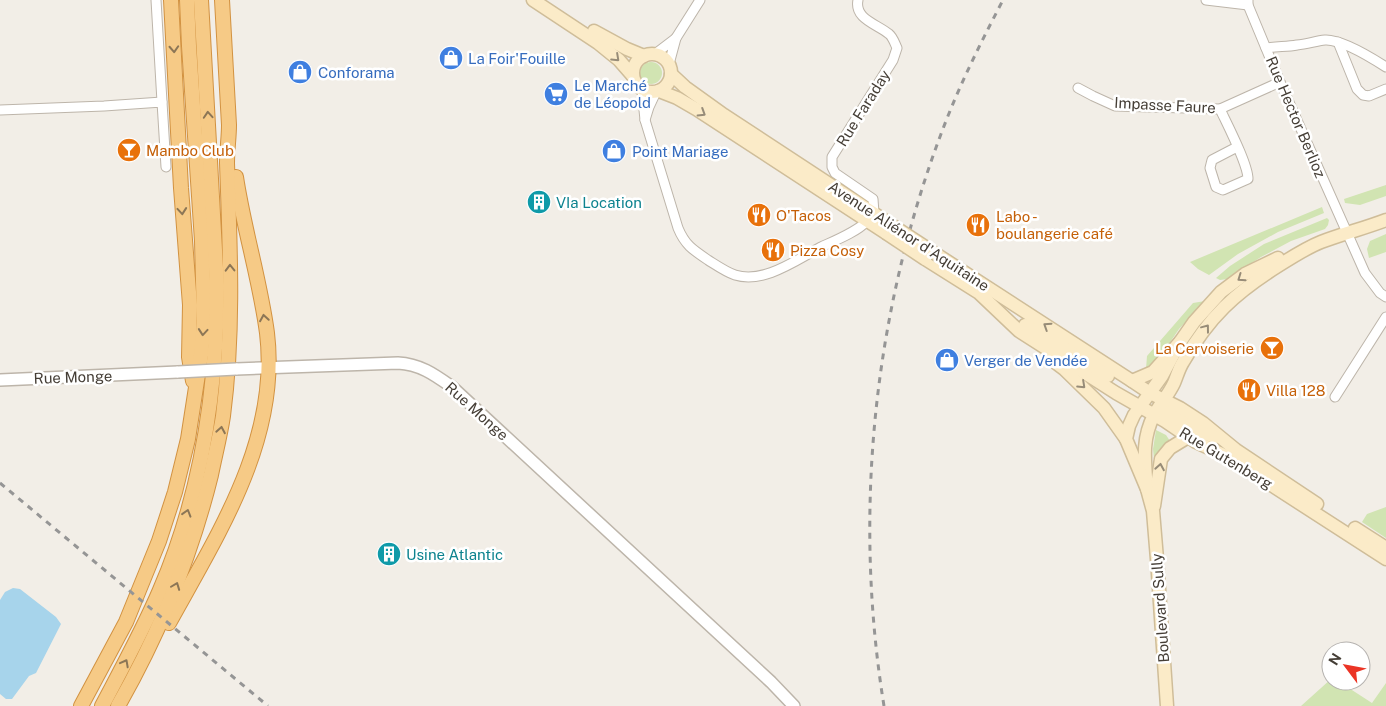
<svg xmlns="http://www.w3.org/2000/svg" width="1386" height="706" font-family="'Public Sans',sans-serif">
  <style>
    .green { fill: #d1e4b2 }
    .water { fill: #a7d4eb }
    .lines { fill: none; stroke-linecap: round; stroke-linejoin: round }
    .minor-casing { stroke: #bdb5aa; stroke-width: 11 }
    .tertiary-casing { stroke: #bdb5aa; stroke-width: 14 }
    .secondary-casing { stroke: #cfbd99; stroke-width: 15 }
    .trunk-casing { stroke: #d29241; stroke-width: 16 }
    .minor { stroke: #fff; stroke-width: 9 }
    .tertiary { stroke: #fff; stroke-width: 11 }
    .secondary { stroke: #fbebc8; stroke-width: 12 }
    .trunk { stroke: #f6ca86; stroke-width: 14 }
    .rail { stroke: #959595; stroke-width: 3; stroke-dasharray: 6 6; stroke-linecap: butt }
    .tertiary-bridge-casing { stroke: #bdb5aa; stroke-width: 14; stroke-linecap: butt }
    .secondary-bridge-casing { stroke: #cfbd99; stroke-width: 15; stroke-linecap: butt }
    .tertiary-bridge { stroke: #fff; stroke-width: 11 }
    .secondary-bridge { stroke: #fbebc8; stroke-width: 12 }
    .oneway { stroke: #8c7656 }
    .oneway2 { stroke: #978c78 }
    .labels { text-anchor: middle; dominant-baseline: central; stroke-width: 5; stroke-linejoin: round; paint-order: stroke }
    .shop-label { font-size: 15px; fill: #366cbe; stroke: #fff; text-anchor: start }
    .street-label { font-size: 15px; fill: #453e36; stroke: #fff }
    .food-label { font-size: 15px; fill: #c56008; stroke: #fff; text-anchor: start }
    .culture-label { font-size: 15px; fill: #0d838f; stroke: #fff; text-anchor: start }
  </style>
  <rect width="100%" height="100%" fill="#f2eee7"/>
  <!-- green -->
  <g class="green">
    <circle cx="651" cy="73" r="11"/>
    <polygon points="1386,185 1386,196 1360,205 1345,203 1344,199"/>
    <polygon points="1322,207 1324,213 1278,232 1238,254 1209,275 1198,269 1190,262"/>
    <polygon points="1327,218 1329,220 1328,225 1325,229 1291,241 1261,257 1227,279 1220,280 1216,278 1230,266 1264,244"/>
    <polygon points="1386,234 1386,252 1369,258 1367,249 1370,241"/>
    <polygon points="1205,301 1179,329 1156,363 1146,369 1147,356 1193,303"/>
    <polygon points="1156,430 1166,435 1170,441 1159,451 1156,459 1154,459 1153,449"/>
    <polygon points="1386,507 1386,538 1362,522 1367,514"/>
    <polygon points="1331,679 1331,681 1338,681 1372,703 1386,683 1386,706 1301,706"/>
  </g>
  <!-- water -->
  <polygon class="water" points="13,588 20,589 56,617 61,624 36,673 29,676 12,699 6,699 0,694 0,600 5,592"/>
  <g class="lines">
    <!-- minor casing -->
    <g class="minor-casing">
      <g id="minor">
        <polyline points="156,0 162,102"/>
        <path d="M858 0C854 19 877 24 889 34 893 37 895 44 897 48L893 60 832 157V167L835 173 873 199 874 213"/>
        <polyline points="1206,0 1248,5"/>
        <polyline points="1248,0 1248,5 1280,82 1365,273 1380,293 1386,297"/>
        <polyline points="676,38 700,0"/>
        <polyline points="1338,42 1357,89 1363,95 1369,96 1386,89"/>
        <path d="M1266 48C1277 46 1287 47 1297 45 1307 44 1316 41 1325 40 1341 39 1372 58 1386 67"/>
        <polyline points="655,54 676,38 669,64"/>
        <polyline points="1078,88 1093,96 1115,106 1220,109 1280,82"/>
        <polyline points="642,90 645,120 649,107 656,92"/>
        <path d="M1220 109C1227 124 1248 164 1248 179L1223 190 1216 187 1210 168 1212 160 1237 147"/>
        <polyline points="0,110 104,106 162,102 166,167"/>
        <path d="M645 120 678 228C685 245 693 250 708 260 716 265 726 272 735 275 764 284 796 260 821 247 834 241 857 232 867 221"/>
        <polyline points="1335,397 1386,317"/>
      </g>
    </g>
    <!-- tertiary casing -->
    <g class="tertiary-casing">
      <g id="tertiary">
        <path d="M236 369 398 363C420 364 435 375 452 387L771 682 794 706"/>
        <polyline points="0,380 178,372"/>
      </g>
    </g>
    <!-- secondary casing -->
    <g class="secondary-casing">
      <g id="secondary">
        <polyline points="533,0 598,43 619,60 633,76"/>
        <polyline points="594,31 627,49 644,56"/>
        <circle cx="652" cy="73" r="19"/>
        <polyline points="671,74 685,87 724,115 887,222"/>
        <polyline points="659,91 677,98 696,109 886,233"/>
        <polyline points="939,256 1132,381 1150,393 1180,408 1203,423 1236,450 1317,504"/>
        <polyline points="925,259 979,293 1019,331 1116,393 1165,421 1196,442 1228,457 1386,559"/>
        <polyline points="1025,325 1066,349 1108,376"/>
        <polyline points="1056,363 1064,369 1104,408 1126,439"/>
        <polyline points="1132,381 1153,372 1180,342 1194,322 1221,292 1245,274 1278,258"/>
        <polyline points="1166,412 1195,430 1215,437"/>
        <path d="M1147 489C1145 462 1141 440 1154 415 1160 404 1169 394 1174 383 1177 376 1179 368 1183 362 1209 317 1235 293 1278 266 1292 257 1306 248 1321 242 1342 234 1365 228 1386 220"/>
        <polyline points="1154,506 1161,459 1170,448 1188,437"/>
        <polyline points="1355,528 1386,548"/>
        <polyline points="1167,706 1157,559 1153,511 1147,489 1126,439 1129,426 1134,415 1162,376 1180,342"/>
      </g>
    </g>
    <!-- trunk casing -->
    <g class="trunk-casing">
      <g id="trunk">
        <polyline points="171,0 181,188 190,305 189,357 193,381"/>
        <path d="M169 623C218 534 280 439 267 333 260 280 244 230 236 177"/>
        <polyline points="81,706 126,622 159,541 175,492 188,439 201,355 204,321 202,241 189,46 187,0"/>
        <path d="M102 706C122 668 143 630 160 590 201 495 217 389 217 286L201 0"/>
        <path d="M118 706C159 634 191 556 211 475 215 455 220 436 223 416 234 331 230 248 227 163 227 150 229 137 229 125 227 83 224 42 222 0"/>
      </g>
    </g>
    <!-- minor -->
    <use href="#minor" class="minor"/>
    <!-- tertiary -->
    <use href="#tertiary" class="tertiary"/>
    <!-- secondary -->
    <use href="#secondary" class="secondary"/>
    <!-- trunk -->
    <use href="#trunk" class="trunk"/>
    <!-- rail -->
    <g class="rail">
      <polyline points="0,483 268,706"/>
      <path d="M884 706C853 515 873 315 941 134 958 88 980 44 1003 0"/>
    </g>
    <!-- tertiary-bridge casing -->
    <g class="tertiary-bridge-casing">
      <polyline id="tertiary-bridge" points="178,372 236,369"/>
    </g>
    <!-- secondary-bridge casing -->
    <g class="secondary-bridge-casing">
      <g id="secondary-bridge">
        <polyline points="887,222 939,256"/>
        <polyline points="886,233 925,259"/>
      </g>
    </g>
    <!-- tertiary-bridge -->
    <use href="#tertiary-bridge" class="tertiary-bridge"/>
    <!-- secondary-bridge -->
    <use href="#secondary-bridge" class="secondary-bridge"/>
  </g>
  <!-- one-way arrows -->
  <defs><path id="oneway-chevron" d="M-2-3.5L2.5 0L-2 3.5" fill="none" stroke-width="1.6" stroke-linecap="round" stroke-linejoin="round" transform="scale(1.25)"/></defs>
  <g class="oneway">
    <use href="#oneway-chevron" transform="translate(174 49) rotate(87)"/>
    <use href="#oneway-chevron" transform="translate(208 115) rotate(-94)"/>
    <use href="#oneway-chevron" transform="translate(182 211) rotate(85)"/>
    <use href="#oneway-chevron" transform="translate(230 268) rotate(-91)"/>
    <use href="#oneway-chevron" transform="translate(264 318) rotate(-99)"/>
    <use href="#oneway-chevron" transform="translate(203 332) rotate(95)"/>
    <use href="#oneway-chevron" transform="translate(221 430) rotate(-80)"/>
    <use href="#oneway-chevron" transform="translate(187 513) rotate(-73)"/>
    <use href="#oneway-chevron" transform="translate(176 586) rotate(-69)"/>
    <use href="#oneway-chevron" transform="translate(125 663) rotate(-62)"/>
  </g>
  <g class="oneway2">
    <use href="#oneway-chevron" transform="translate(616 58) rotate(43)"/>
    <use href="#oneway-chevron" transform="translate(702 113) rotate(32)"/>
    <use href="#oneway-chevron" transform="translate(1241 278) rotate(145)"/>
    <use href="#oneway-chevron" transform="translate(1047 326) rotate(-147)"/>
    <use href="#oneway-chevron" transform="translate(1206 328) rotate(-53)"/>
    <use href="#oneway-chevron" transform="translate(1082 385) rotate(43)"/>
    <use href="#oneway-chevron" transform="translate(1160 467) rotate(-80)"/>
  </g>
  <!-- icons -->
  <defs>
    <g id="shop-disc" transform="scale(1.25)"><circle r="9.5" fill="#3f7fe0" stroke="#fff"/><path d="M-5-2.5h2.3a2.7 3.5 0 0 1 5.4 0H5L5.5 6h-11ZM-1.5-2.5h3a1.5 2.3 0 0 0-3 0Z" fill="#fff"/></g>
    <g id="supermarket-disc" transform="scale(1.25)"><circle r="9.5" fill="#3f7fe0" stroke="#fff"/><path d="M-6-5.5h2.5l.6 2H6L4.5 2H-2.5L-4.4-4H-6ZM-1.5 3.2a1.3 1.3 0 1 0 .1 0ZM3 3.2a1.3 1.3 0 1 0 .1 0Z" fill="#fff"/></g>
    <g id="bar-disc" transform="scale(1.25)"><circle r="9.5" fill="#e8710a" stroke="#fff"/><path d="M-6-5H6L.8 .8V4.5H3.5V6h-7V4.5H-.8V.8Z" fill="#fff"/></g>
    <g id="building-disc" transform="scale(1.25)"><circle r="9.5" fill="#0f9aa8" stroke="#fff"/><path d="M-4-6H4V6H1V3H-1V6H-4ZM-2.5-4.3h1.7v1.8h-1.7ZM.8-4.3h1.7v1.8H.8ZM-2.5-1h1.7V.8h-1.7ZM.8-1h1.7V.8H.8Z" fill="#fff"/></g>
    <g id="restaurant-disc" transform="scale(1.25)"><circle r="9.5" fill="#e8710a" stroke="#fff"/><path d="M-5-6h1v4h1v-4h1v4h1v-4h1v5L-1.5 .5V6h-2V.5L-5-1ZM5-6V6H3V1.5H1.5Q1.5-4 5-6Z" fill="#fff"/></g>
  </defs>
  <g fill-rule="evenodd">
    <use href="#shop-disc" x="451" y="58"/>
    <use href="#shop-disc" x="300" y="72"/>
    <use href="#supermarket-disc" x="556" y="94"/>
    <use href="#bar-disc" x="129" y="150"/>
    <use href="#shop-disc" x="614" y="151"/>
    <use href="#building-disc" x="539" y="202"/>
    <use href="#restaurant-disc" x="759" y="215"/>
    <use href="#restaurant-disc" x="978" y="225"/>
    <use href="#restaurant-disc" x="773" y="250"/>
    <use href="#bar-disc" x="1272" y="348"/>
    <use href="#shop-disc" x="947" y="360"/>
    <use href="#restaurant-disc" x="1249" y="390"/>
    <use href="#building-disc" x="389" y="554"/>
  </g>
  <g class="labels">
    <!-- shop labels -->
    <g class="shop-label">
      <text x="468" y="58">La Foir'Fouille</text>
      <text x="318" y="72">Conforama</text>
      <text x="574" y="85">Le Marché<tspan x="574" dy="17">de Léopold</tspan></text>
      <text x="632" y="151">Point Mariage</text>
      <text x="964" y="360">Verger de Vendée</text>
    </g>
    <!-- street labels -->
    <g class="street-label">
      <text transform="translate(1165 105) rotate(3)">Impasse Faure</text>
      <text transform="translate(863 108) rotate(-58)">Rue Faraday</text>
      <text transform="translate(1296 117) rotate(67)">Rue Hector Berlioz</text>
      <text transform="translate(909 236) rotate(33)">Avenue Aliénor d'Aquitaine</text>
      <text transform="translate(73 377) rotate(-2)">Rue Monge</text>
      <text transform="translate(477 411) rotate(42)">Rue Monge</text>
      <text transform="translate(1226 458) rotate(31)">Rue Gutenberg</text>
      <text transform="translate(1160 608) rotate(-94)">Boulevard Sully</text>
    </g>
    <!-- food labels -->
    <g class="food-label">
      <text x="146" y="150">Mambo Club</text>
      <text x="776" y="215">O'Tacos</text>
      <text x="996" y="216">Labo -<tspan x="996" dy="17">boulangerie café</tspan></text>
      <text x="790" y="250">Pizza Cosy</text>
      <text x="1254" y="348" text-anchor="end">La Cervoiserie</text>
      <text x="1266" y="390">Villa 128</text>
    </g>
    <!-- culture labels -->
    <g class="culture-label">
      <text x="556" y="202">VIa Location</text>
      <text x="406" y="554">Usine Atlantic</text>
    </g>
  </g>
  <!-- north arrow -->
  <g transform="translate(1346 666) rotate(302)"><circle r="24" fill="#ffffff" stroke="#b5b2af"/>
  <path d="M0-4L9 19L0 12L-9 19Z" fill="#eb3425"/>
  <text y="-8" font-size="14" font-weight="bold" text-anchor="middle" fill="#453e36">N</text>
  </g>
</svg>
